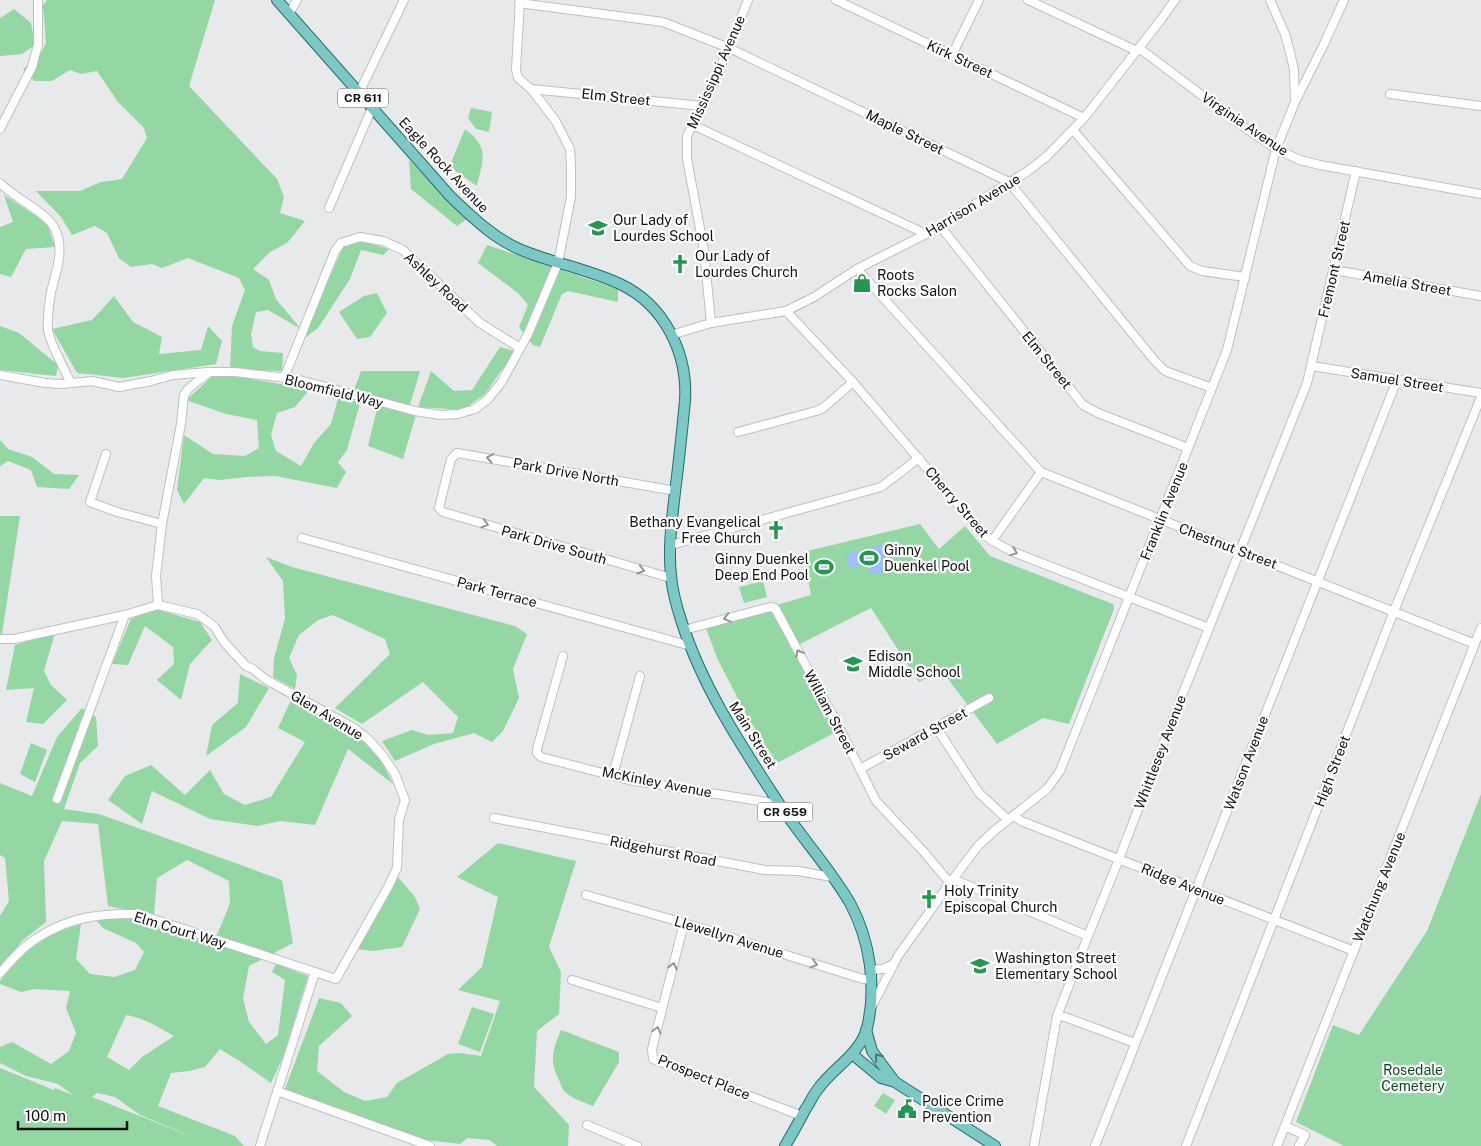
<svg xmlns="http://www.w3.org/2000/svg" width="1481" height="1146" font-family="'Public Sans',sans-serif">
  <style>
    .green { fill: #94d7a5; fill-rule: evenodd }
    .water { fill: #9fbcfb }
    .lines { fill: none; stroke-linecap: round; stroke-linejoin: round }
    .minor-casing { stroke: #bfc0c1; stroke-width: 10 }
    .major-casing { stroke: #206f6c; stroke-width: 12 }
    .minor { stroke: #fff; stroke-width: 8 }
    .major { stroke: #7dc7c4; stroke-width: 10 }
    .oneway { stroke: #959595 }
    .oneway2 { stroke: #4d7674 }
    .labels { text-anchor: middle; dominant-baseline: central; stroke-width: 4.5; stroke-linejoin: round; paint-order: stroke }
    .shield { fill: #fff; stroke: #5a5a5a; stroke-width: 1 }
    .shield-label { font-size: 12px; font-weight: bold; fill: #131313 }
    .street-label { font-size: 14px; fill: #131313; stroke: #fff }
    .poi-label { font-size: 14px; fill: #131313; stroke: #fff; text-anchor: start }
    .park-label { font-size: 14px; fill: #0c4c25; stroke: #fff }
  </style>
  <rect width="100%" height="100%" fill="#e8e9ea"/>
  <!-- green -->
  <g class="green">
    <polygon points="47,0 215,0 189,86 277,179 284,197 280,213 305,221 287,243 270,252 253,269 269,280 276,299 301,329 268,310 256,312 251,334 253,347 260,351 283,353 282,371 230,369 232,326 245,290 239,278 188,258 162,268 152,264 131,267 119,258 107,233 95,226 72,235 61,217 36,191 80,191 101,182 122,179 147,138 144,128 118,102 97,71 81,74 70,70 52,81 34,81 23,69 39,57 46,43 43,5"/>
    <polygon points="14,9 31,23 35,45 22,54 0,56 0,18"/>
    <polygon points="471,108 492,112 489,132 476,129 468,118"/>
    <path d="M465 129C490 148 483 159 477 186L451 168 450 165Z"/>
    <polygon points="409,160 467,219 457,226 411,189"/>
    <polygon points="4,195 47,223 55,247 26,249 11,277 0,274 0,227 13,222"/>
    <polygon points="362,241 389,249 383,255 361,250 350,279 318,328 302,340 343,247"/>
    <polygon points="487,245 618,289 618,302 568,291 562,294 540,347 533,345 519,327 528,305 518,293 478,263"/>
    <polygon points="377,293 387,313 370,337 357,339 339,312 364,296"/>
    <polygon points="114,296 133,322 162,337 159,354 201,350 208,326 222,341 216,364 124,378 77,373 52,329 92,320"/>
    <polygon points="0,326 19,333 58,365 56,376 0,370"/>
    <polygon points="500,347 515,351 485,394 463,410 418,407 431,371 454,391 472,390"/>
    <polygon points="361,371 420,371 410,405 354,390"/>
    <polygon points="216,373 310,389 295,407 277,413 271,435 276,451 301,466 314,443 331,424 339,395 360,403 347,450 338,462 346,472 337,488 275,476 246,477 220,480 204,478 184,504 177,490 184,435 213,454 245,456 259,448 257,420 226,414 186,400"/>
    <polygon points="378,405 416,415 403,459 368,446"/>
    <polygon points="0,440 8,449 32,457 54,474 79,475 69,489 37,487 31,470 8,461 0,466"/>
    <polygon points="0,516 20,516 2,634 0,633"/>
    <polygon points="920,524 939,549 965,526 990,556 1113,604 1114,609 1069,724 1043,718 997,744 942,671 919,682 871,608 796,646 840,730 777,763 748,718 718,660 705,626 811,595 803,552"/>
    <polygon points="266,557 292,567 515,626 527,634 513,669 519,698 503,731 492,742 474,733 434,744 395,761 382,741 412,730 428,735 453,733 458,717 423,682 362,724 335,708 390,654 385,639 333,615 318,620 299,635 289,658 297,675 295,689 273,677 274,658 285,619 283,581"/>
    <polygon points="763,581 767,597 744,603 739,587"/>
    <polygon points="155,609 200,622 212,640 190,664 181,700 157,680 174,664 173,647 145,626 128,665 112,664 131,619"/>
    <polygon points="55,633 44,671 51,685 67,700 43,724 26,722 34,688 6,690 15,645"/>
    <polygon points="240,674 269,688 246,727 206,756 212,725 238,703"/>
    <polygon points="292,698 355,731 376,750 393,784 348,749 315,825 280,821 258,826 210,819 152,791 142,824 108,800 125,776 151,765 185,795 210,770 224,794 245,805 271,797 305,742 278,728"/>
    <path d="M82 708 96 717 98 746 80 763 64 809 99 814 282 880 293 943 249 966 243 998 249 1022 266 1044 278 1035 285 980 272 972 276 964 308 976 284 1055 271 1083 241 1062 220 1049 205 1067 189 1071 171 1073 158 1106 235 1136 244 1146H0V1068L54 1090 55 1088 73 1095 58 1084 26 1076 0 1063V1047L12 1042 51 1064 69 1051 76 1033 66 1008 70 991 35 989 21 992 0 984V981L21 955 55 932 81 924 76 959 90 974 114 977 135 970 144 952 136 943 103 928 96 920 129 916 151 925 217 935 230 903 229 881 187 860 157 878 154 915 108 906 98 824 62 821 44 861 46 922 23 940 0 968V916L9 901 5 858 0 855V783L32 796 57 737ZM126 1015C144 1018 158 1027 174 1036L142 1057 129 1070 107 1057ZM97 1093 115 1097 140 1115 205 1142 92 1097Z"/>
    <polygon points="31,743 47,750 35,782 20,774"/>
    <polygon points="1481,794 1481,1146 1344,1146 1296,1122 1333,1025 1359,1035 1427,931"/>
    <polygon points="498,843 576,861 549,947 561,972 559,1014 537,1031 534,1087 569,1125 568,1146 497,1146 490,1140 467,1138 460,1144 410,1138 285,1089 319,998 341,1003 352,1016 319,1046 317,1071 344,1092 365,1101 387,1097 397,1083 448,1054 460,1053 481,1056 500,1001 458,990 482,967 498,897 457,877"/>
    <polygon points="398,877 415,897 420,909 402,947 373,951 357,949"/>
    <polygon points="472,1007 494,1014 480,1052 458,1044"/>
    <path d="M561 1030 619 1052V1062L593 1106C583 1102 571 1098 564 1091 562 1088 560 1083 559 1080 549 1060 553 1049 561 1030Z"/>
    <polygon points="883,1093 895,1100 886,1114 874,1106"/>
  </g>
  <!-- water -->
  <g class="water">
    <polygon points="898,541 902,556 882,561 884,572 872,575 868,563 849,568 846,554"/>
    <polygon points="828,557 833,573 819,575 815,562"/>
  </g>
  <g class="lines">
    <!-- minor casing -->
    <g class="minor-casing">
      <g id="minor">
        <polyline points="836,0 1084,118"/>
        <polyline points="1028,0 1137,51"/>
        <polyline points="519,3 663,22 729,48 1009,182 1154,360 1165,371 1212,388"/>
        <polyline points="289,14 297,0"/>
        <polyline points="1139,48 1244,127 1276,149 1300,160 1320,165 1481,194"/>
        <polyline points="952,55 979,0"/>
        <polyline points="531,89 702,106"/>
        <polyline points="359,93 404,0"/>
        <polyline points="1390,94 1481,106"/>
        <polyline points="1296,100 1324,44 1344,0"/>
        <polyline points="693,125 926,234"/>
        <polyline points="0,129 32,67 38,45 38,0"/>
        <polyline points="1073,130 1190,266 1202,271 1245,277"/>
        <path d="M0 183C14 198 48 213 55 229 65 250 56 272 51 292 49 304 47 318 48 330 49 341 65 371 71 383"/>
        <polyline points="329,208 372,108"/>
        <polyline points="940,226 1083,405 1098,413 1188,448"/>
        <polyline points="857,269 1041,472 1475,644"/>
        <polyline points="1334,270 1481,296"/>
        <path d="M786 311 853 382 984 535C994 542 1003 547 1013 552L1209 628"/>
        <polyline points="711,323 704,250 687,159 687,136 729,48 748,0"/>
        <polyline points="671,335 711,323 786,311 814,297 857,269 932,231 1028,171 1046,157 1084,118 1160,21 1175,0"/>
        <polyline points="1312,366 1481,393"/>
        <polyline points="0,375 45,383 61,384 92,381 119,387 151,381 173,375 208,372"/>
        <polyline points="284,378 335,251 341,243 360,237 383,241 403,250 480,323 520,348"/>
        <polyline points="738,432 816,411 823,408 853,382"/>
        <polyline points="106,454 90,502 117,512 162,524"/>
        <polyline points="302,538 691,646"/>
        <polyline points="992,541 1041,472"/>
        <polyline points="671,545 881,487 919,458"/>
        <polyline points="671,578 443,512 439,508 451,459 457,453 676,491"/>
        <polyline points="158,605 156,576 162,524 181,424 184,395 188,389 199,380 210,372 235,372 296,379 415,411 440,415 458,414 475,409 488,399 501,383 528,334 558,263 571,197 571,164 570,149 566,141 555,120 531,89 518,78 516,69 520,0"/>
        <polyline points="684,630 770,607 775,608 839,727 876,801 923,851 950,883"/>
        <path d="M0 639H14L125 615 158 605 197 614 214 626 224 642 246 666 253 669 265 679 354 728 368 739 383 756 395 774 405 800 399 820 397 868 388 887 336 979 138 914C100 913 70 917 37 938 22 947 11 961 0 973"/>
        <polyline points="563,656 537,749 537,753 541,757 629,780 779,804"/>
        <polyline points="936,727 979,793 1008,820"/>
        <polyline points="860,769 989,698"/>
        <polyline points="613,775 640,676"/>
        <polyline points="57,799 125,615"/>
        <polyline points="1014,816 1021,821 1354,951"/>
        <polyline points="494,818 765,870 798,871 832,877"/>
        <polyline points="953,879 1088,936"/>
        <polyline points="586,895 684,923 863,979 872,980"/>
        <polyline points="684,923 652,1049 653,1059 802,1116"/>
        <polyline points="871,970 883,969 893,964"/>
        <polyline points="572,980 662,1008"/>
        <polyline points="871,1008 898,956 950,883 978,846 994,831 1047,789 1060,771 1227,350 1276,149 1295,102 1294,70 1290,52 1285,34 1270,0"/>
        <polyline points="1057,1016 1065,1017 1135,1043"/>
        <polyline points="277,1091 430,1146"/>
        <polyline points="587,1125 637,1146"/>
        <polyline points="1285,1126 1305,1135 1299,1146"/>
        <polyline points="260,1146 315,972"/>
        <polyline points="1034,1146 1057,1016 1088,936 1119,859 1177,708 1307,383 1356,171"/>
        <polyline points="1095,1146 1397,380"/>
        <polyline points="1186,1146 1394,611 1481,397"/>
        <polyline points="1277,1146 1481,628"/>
      </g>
    </g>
    <!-- major casing -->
    <g class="major-casing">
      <g id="major">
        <path d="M277 0 450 196C471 216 492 237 519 249 552 263 588 269 620 284 665 305 688 354 685 401 682 431 679 462 675 492 672 519 668 548 671 575 672 591 677 608 682 623 703 688 741 745 778 802 800 836 829 867 850 903 870 940 877 987 867 1028 860 1054 833 1068 818 1089 813 1095 810 1103 805 1110 799 1122 792 1134 785 1146"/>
        <polyline points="866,1030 872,1051 895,1082"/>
        <polyline points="852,1054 881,1078 895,1082 995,1146"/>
      </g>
    </g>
    <!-- minor -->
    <use href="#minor" class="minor"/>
    <!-- major -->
    <use href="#major" class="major"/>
  </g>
  <!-- one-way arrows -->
  <defs><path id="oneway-chevron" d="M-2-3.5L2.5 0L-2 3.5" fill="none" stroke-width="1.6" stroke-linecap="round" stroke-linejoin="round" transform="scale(1.25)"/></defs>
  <g class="oneway">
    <use href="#oneway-chevron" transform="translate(490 458) rotate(-170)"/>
    <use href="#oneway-chevron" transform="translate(485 524) rotate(16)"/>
    <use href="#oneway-chevron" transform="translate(1014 552) rotate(22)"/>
    <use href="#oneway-chevron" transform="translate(641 570) rotate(16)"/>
    <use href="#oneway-chevron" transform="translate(727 618) rotate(165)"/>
    <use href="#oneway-chevron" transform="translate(799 653) rotate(-118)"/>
    <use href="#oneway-chevron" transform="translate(814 964) rotate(17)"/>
    <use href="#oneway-chevron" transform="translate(673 966) rotate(-76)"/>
    <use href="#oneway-chevron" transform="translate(657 1030) rotate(-75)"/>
  </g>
  <use class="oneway2" href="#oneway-chevron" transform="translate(878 1057) rotate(-128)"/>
  <!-- icons -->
  <defs>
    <g id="school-bare" transform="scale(1.5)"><path d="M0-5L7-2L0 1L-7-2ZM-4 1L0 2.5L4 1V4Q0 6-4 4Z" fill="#269752" stroke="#fff" stroke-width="2.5" paint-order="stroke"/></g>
    <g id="church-bare" transform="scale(1.5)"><path d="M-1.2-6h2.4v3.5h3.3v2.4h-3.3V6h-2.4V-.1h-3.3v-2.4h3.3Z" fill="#269752" stroke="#fff" stroke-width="2.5" paint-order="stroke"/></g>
    <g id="shop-bare" transform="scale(1.5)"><path d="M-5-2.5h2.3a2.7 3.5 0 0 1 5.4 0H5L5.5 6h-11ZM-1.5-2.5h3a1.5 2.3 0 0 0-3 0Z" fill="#269752" stroke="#fff" stroke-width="2.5" paint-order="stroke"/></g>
    <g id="stadium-bare" transform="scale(1.5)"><path d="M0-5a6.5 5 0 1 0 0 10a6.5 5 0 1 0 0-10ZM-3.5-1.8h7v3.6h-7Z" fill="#269752" stroke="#fff" stroke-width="2.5" paint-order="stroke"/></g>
    <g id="civic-bare" transform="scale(1.5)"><path d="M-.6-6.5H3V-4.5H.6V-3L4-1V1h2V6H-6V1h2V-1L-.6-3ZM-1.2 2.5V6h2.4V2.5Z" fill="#269752" stroke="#fff" stroke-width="2.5" paint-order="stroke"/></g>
  </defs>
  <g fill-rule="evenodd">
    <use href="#school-bare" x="598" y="228"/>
    <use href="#church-bare" x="680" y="264"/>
    <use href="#shop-bare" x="862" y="283"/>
    <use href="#church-bare" x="776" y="530"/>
    <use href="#stadium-bare" x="869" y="558"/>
    <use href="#stadium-bare" x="824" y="567"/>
    <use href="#school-bare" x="853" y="664"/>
    <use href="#church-bare" x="929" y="899"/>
    <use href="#school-bare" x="980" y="966"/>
    <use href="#civic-bare" x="907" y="1109"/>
  </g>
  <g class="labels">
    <!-- shield labels -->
    <g class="shield">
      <rect x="338" y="88.5" width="50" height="19" rx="4"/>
      <rect x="757.5" y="802.5" width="55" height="19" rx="4"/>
    </g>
    <g class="shield-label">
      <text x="363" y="98">CR 611</text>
      <text x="785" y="812">CR 659</text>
    </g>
    <!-- street labels -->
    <g class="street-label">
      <text transform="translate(960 59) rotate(25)">Kirk Street</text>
      <text transform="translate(716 72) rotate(-66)">Mississippi Avenue</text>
      <text transform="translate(616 97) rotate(6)">Elm Street</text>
      <text transform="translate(1245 124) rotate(34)">Virginia Avenue</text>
      <text transform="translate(905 132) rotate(26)">Maple Street</text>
      <text transform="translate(444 165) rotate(47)">Eagle Rock Avenue</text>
      <text transform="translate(973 205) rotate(-31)">Harrison Avenue</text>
      <text transform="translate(1334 269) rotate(-77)">Fremont Street</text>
      <text transform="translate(436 282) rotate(43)">Ashley Road</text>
      <text transform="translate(1407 283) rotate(10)">Amelia Street</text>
      <text transform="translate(1047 360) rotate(51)">Elm Street</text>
      <text transform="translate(1397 380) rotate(9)">Samuel Street</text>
      <text transform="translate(334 391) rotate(14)">Bloomfield Way</text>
      <text transform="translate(566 472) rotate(10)">Park Drive North</text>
      <text transform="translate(957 502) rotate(49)">Cherry Street</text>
      <text transform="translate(1164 511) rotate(-68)">Franklin Avenue</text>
      <text transform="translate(554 545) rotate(16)">Park Drive South</text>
      <text transform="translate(1228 546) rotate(21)">Chestnut Street</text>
      <text transform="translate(497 592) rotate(15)">Park Terrace</text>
      <text transform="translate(830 712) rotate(62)">William Street</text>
      <text transform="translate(327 715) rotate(31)">Glen Avenue</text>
      <text transform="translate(925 734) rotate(-29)">Seward Street</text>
      <text transform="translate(753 735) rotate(58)">Main Street</text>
      <text transform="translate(1160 752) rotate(-69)">Whittlesey Avenue</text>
      <text transform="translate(1246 763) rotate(-69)">Watson Avenue</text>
      <text transform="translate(1332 771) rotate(-69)">High Street</text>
      <text transform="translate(657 782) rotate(11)">McKinley Avenue</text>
      <text transform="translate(663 851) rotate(11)">Ridgehurst Road</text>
      <text transform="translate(1183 884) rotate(22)">Ridge Avenue</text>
      <text transform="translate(1379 887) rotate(-68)">Watchung Avenue</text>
      <text transform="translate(180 930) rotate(17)">Elm Court Way</text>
      <text transform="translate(729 937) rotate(17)">Llewellyn Avenue</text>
      <text transform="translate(704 1077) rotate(22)">Prospect Place</text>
    </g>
    <!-- poi labels -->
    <g class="poi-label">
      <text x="613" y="220">Our Lady of<tspan x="613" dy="16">Lourdes School</tspan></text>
      <text x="695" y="256">Our Lady of<tspan x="695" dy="16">Lourdes Church</tspan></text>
      <text x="877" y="275">Roots<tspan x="877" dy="16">Rocks Salon</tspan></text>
      <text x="761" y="522" text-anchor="end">Bethany Evangelical<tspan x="761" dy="16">Free Church</tspan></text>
      <text x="884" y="550">Ginny<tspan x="884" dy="16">Duenkel Pool</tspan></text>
      <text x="809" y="559" text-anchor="end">Ginny Duenkel<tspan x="809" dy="16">Deep End Pool</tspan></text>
      <text x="868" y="656">Edison<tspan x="868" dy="16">Middle School</tspan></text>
      <text x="944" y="891">Holy Trinity<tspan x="944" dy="16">Episcopal Church</tspan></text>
      <text x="995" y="958">Washington Street<tspan x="995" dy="16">Elementary School</tspan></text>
      <text x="922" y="1101">Police Crime<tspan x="922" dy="16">Prevention</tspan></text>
    </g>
    <!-- park labels -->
    <g class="park-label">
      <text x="1413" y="1070">Rosedale<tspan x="1413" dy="16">Cemetery</tspan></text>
    </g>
  </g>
  <!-- scale -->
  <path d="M18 1121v8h109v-8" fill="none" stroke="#131313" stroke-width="2.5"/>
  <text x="25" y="1121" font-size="15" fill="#131313" stroke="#ffffff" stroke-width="4" paint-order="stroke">100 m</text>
</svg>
